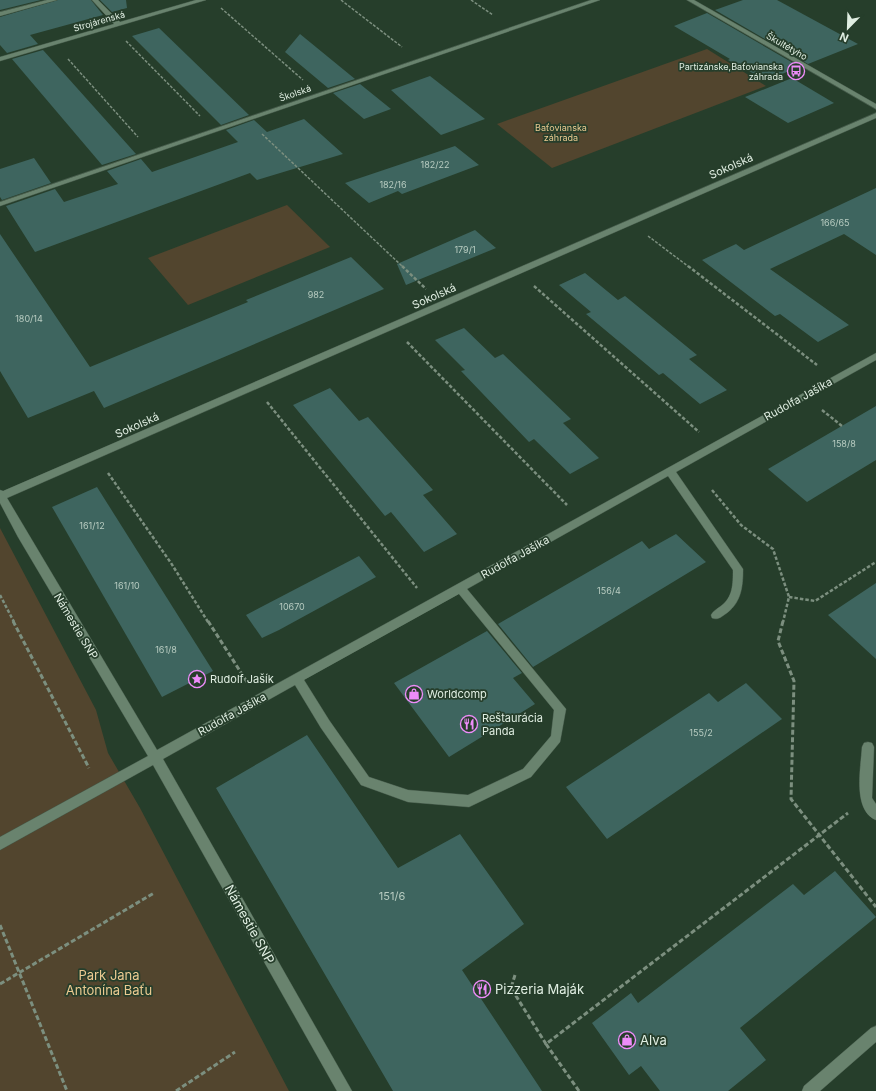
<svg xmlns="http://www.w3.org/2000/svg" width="876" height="1091" font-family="Inter,sans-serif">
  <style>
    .green { fill: #52452e }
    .building { fill: #3e655f }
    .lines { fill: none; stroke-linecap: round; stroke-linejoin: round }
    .minor-casing { stroke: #445949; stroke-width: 1 }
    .path-far2 { stroke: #7c8f7f; stroke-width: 1.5; stroke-dasharray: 3 1.5; stroke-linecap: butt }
    .path-far1 { stroke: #7c8f7f; stroke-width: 2.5; stroke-dasharray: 3.5 2; stroke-linecap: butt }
    .path { stroke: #7c8f7f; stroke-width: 3; stroke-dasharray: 5 2.5; stroke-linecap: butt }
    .minor { fill: #69836e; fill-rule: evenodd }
    .labels { text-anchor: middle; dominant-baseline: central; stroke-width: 3.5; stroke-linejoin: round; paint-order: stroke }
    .far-street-label { font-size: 9px; fill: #e0eee2; stroke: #263e2b }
    .far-poi-label { font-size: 9px; fill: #e0eee2; stroke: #263e2b; text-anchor: end }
    .far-park-label { font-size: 9px; fill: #ebca91; stroke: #263e2b }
    .number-label { font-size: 9px; fill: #b8ccc1 }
    .street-label { font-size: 11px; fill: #e0eee2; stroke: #263e2b }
    .poi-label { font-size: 11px; fill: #e0eee2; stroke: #263e2b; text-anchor: start }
    .near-number-label { font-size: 11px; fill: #b8ccc1 }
    .near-street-label { font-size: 13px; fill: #e0eee2; stroke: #263e2b }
    .near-park-label { font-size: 13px; fill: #ebca91; stroke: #263e2b }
    .near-poi-label { font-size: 13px; fill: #e0eee2; stroke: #263e2b; text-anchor: start }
  </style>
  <rect width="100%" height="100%" fill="#263e2b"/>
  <!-- green -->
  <g class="green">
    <polygon points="707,49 766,86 552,168 497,124"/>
    <polygon points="287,205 330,247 188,305 148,258"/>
    <polygon points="0,528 96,710 108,753 140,808 289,1091 0,1091"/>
  </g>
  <!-- building -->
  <g class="building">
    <polygon points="0,0 41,0 0,10"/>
    <polygon points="58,0 91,0 103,15 30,35 38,44 7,53 0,45 0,17"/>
    <polygon points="100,0 126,0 127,8 112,12"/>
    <polygon points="743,0 777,0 858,44 808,64 715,10"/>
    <polygon points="707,13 800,67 766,80 728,60 730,59 674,26"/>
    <polygon points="159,28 249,115 221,125 132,36"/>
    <polygon points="300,34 355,79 328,88 285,52"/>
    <polygon points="43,50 136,154 102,165 12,59"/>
    <polygon points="430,76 485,119 441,135 391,90"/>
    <polygon points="792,78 834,103 788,123 745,97"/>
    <polygon points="360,84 391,109 364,119 333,93"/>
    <polygon points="304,119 343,154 257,180 250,173 35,252 6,206 55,189 64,202 118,184 107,171 141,159 152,172 238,142 226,130 254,120 267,132"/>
    <polygon points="455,146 479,165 402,194 398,191 369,203 345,183"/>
    <polygon points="34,158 51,183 2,200 0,197 0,169"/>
    <polygon points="876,188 876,255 844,234 770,269 849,325 818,342 780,314 775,316 702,260 736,244 744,250"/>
    <polygon points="475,230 496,248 406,285 397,264"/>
    <polygon points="0,234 90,367 248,302 246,300 351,257 384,289 104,408 94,391 28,418 0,371"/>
    <polygon points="585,273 618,300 625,296 697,355 689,359 727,390 700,404 663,373 659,375 586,314 591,312 559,285"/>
    <polygon points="464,328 495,358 503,354 571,419 563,423 599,458 570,474 534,439 529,442 461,371 465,370 435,340"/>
    <polygon points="330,388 359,421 368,417 433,490 423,495 457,534 424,552 391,512 385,516 293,405"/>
    <polygon points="876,406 876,460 807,502 768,469"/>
    <polygon points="97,487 213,671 162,697 52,507"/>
    <polygon points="676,534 706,562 533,667 498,624 642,541 649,549"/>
    <polygon points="359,556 376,577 279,630 262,638 246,615"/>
    <polygon points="876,583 876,659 828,615"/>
    <polygon points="487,631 522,673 513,678 535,704 449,757 394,683"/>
    <polygon points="746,683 782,719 607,839 566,787 709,693 718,702"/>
    <polygon points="307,735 398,868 460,834 524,924 462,970 542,1091 393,1091 216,788"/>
    <polygon points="835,871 876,917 740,1028 766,1060 728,1091 660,1091 641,1066 629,1075 592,1023 631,993 638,1003 793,884 804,895"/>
  </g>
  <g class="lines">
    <!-- minor casing -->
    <g class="minor-casing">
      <g id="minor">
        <polygon points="47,0 57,0 0,16 0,12"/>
        <polygon points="92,0 98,0 120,22 196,0 206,0 0,61 0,57 114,24"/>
        <polygon points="591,0 600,0 0,206 0,202"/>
        <polygon points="687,0 694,0 876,104 876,109"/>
        <path d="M876 113V118L7 498 157 750 876 353V360L676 472 743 569C743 588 741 604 724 615 720 618 717 620 712 618L711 615C713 611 717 609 721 606 733 597 733 584 733 570L668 476 467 589 566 709 560 742 531 777 469 807 408 802 361 785 321 728 295 685 163 759 352 1091H337L153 765 0 850V837L148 756 18 537 0 503V490L3 491ZM459 594 554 710 551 736 523 769 468 795 408 790 369 777 329 720 304 680Z"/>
        <path d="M868 742 872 743 874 747 872 798 876 804V820C852 810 861 767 862 747L864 743Z"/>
        <polygon points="876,1026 876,1042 820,1091 802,1091 804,1086 871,1028"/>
      </g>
    </g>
    <!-- path-far2 -->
    <g class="path-far2">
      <polyline points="341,0 402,47"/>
      <polyline points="471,0 493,15"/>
      <polyline points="221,8 303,80"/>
      <polyline points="126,41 200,116"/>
      <polyline points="68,59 138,137"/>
      <polyline points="262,134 403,267"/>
      <polyline points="648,236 689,267"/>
    </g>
    <!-- path-far1 -->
    <g class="path-far1">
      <polyline points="402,266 426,289"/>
      <polyline points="688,266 817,365"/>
      <polyline points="534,286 699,432"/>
      <polyline points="407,342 567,505"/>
      <polyline points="267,402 417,588"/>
      <polyline points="822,410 842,426"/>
      <polyline points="108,473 171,563 208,622"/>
      <polyline points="712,490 741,525 773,549 789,597 783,622"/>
      <polyline points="0,595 14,622"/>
      <polyline points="789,597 815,601 876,562"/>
    </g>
    <!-- path -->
    <g class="path">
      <polyline points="13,621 89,768"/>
      <polyline points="208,621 247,682"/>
      <polyline points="783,621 778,641 794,681 791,799 876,907"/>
      <polyline points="0,925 67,1091"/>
      <polyline points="515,975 511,988 546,1044"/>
      <polyline points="0,984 154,893"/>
      <polyline points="176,1091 235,1052"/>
      <polyline points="579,1091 546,1044 848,813"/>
    </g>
    <!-- minor -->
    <use href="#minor" class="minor"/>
  </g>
  <!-- icons -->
  <defs>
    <g id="bus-ring" transform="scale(0.9)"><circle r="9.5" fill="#263e2b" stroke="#ed8cf9" stroke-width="1.5"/><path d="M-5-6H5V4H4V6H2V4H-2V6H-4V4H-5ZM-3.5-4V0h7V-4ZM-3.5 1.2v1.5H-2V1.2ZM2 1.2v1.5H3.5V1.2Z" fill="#ed8cf9"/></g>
    <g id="sight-ring" transform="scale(0.9)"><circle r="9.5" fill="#263e2b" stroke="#ed8cf9" stroke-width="1.5"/><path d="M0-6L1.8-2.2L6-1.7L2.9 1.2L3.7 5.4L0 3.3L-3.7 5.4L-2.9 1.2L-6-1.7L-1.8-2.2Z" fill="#ed8cf9"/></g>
    <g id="shop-ring" transform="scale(0.9)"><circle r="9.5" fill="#263e2b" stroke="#ed8cf9" stroke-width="1.5"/><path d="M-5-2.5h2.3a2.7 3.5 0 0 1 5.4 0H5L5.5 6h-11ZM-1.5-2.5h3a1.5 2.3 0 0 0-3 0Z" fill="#ed8cf9"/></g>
    <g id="restaurant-ring" transform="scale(0.9)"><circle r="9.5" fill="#263e2b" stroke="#ed8cf9" stroke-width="1.5"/><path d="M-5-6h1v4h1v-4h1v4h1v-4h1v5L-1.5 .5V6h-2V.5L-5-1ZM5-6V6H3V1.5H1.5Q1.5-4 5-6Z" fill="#ed8cf9"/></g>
  </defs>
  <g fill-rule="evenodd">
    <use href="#bus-ring" x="796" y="71"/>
    <use href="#sight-ring" x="197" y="679"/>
    <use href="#shop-ring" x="414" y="694"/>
    <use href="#restaurant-ring" x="469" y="724"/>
    <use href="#restaurant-ring" x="482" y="989"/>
    <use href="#shop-ring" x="627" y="1040"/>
  </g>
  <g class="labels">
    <!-- far-street labels -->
    <g class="far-street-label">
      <text transform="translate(99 21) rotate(-16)">Strojárenská</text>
      <text transform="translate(787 46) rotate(30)">Škultétyho</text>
      <text transform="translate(295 93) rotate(-19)">Školská</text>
    </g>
    <!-- far-poi labels -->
    <g class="far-poi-label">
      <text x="783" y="66">Partizánske,Baťovianska<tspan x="783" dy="10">záhrada</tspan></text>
    </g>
    <!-- far-park labels -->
    <g class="far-park-label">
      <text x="561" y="127">Baťovianska<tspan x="561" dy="10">záhrada</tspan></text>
    </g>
    <!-- number labels -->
    <g class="number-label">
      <text x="435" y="164">182/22</text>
      <text x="393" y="184">182/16</text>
      <text x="835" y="222">166/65</text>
      <text x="465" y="249">179/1</text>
      <text x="316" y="294">982</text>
      <text x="29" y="318">180/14</text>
      <text x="844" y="443">158/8</text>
      <text x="92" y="525">161/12</text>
      <text x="127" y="585">161/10</text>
      <text x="609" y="590">156/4</text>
      <text x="292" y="606">10670</text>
      <text x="166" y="649">161/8</text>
      <text x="701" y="732">155/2</text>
    </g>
    <!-- street labels -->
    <g class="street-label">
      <text transform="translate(731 166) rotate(-24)">Sokolská</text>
      <text transform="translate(434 296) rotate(-24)">Sokolská</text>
      <text transform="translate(798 399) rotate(-29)">Rudolfa Jašíka</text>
      <text transform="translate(137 425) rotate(-24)">Sokolská</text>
      <text transform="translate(515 557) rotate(-29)">Rudolfa Jašíka</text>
      <text transform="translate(76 626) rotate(59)">Námestie SNP</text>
      <text transform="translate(232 714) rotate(-29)">Rudolfa Jašíka</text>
    </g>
    <!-- poi labels -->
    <g class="poi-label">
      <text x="210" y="679">Rudolf Jašík</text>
      <text x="427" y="694">Worldcomp</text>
      <text x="482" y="718">Reštaurácia<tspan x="482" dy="13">Panda</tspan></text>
    </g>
    <!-- near-number labels -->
    <g class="near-number-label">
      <text x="392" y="896">151/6</text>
    </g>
    <!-- near-street labels -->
    <g class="near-street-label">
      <text transform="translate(250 924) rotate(61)">Námestie SNP</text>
    </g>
    <!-- near-park labels -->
    <g class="near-park-label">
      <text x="109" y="975">Park Jana<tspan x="109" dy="15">Antonína Baťu</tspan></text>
    </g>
    <!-- near-poi labels -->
    <g class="near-poi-label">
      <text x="495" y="989">Pizzeria Maják</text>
      <text x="640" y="1040">Alva</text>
    </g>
  </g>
  <!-- north arrow -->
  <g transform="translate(848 28) rotate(203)" stroke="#263e2b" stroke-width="3" paint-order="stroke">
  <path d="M0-3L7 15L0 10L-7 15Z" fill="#e0eee2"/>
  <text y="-6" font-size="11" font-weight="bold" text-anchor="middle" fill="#e0eee2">N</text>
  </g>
</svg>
